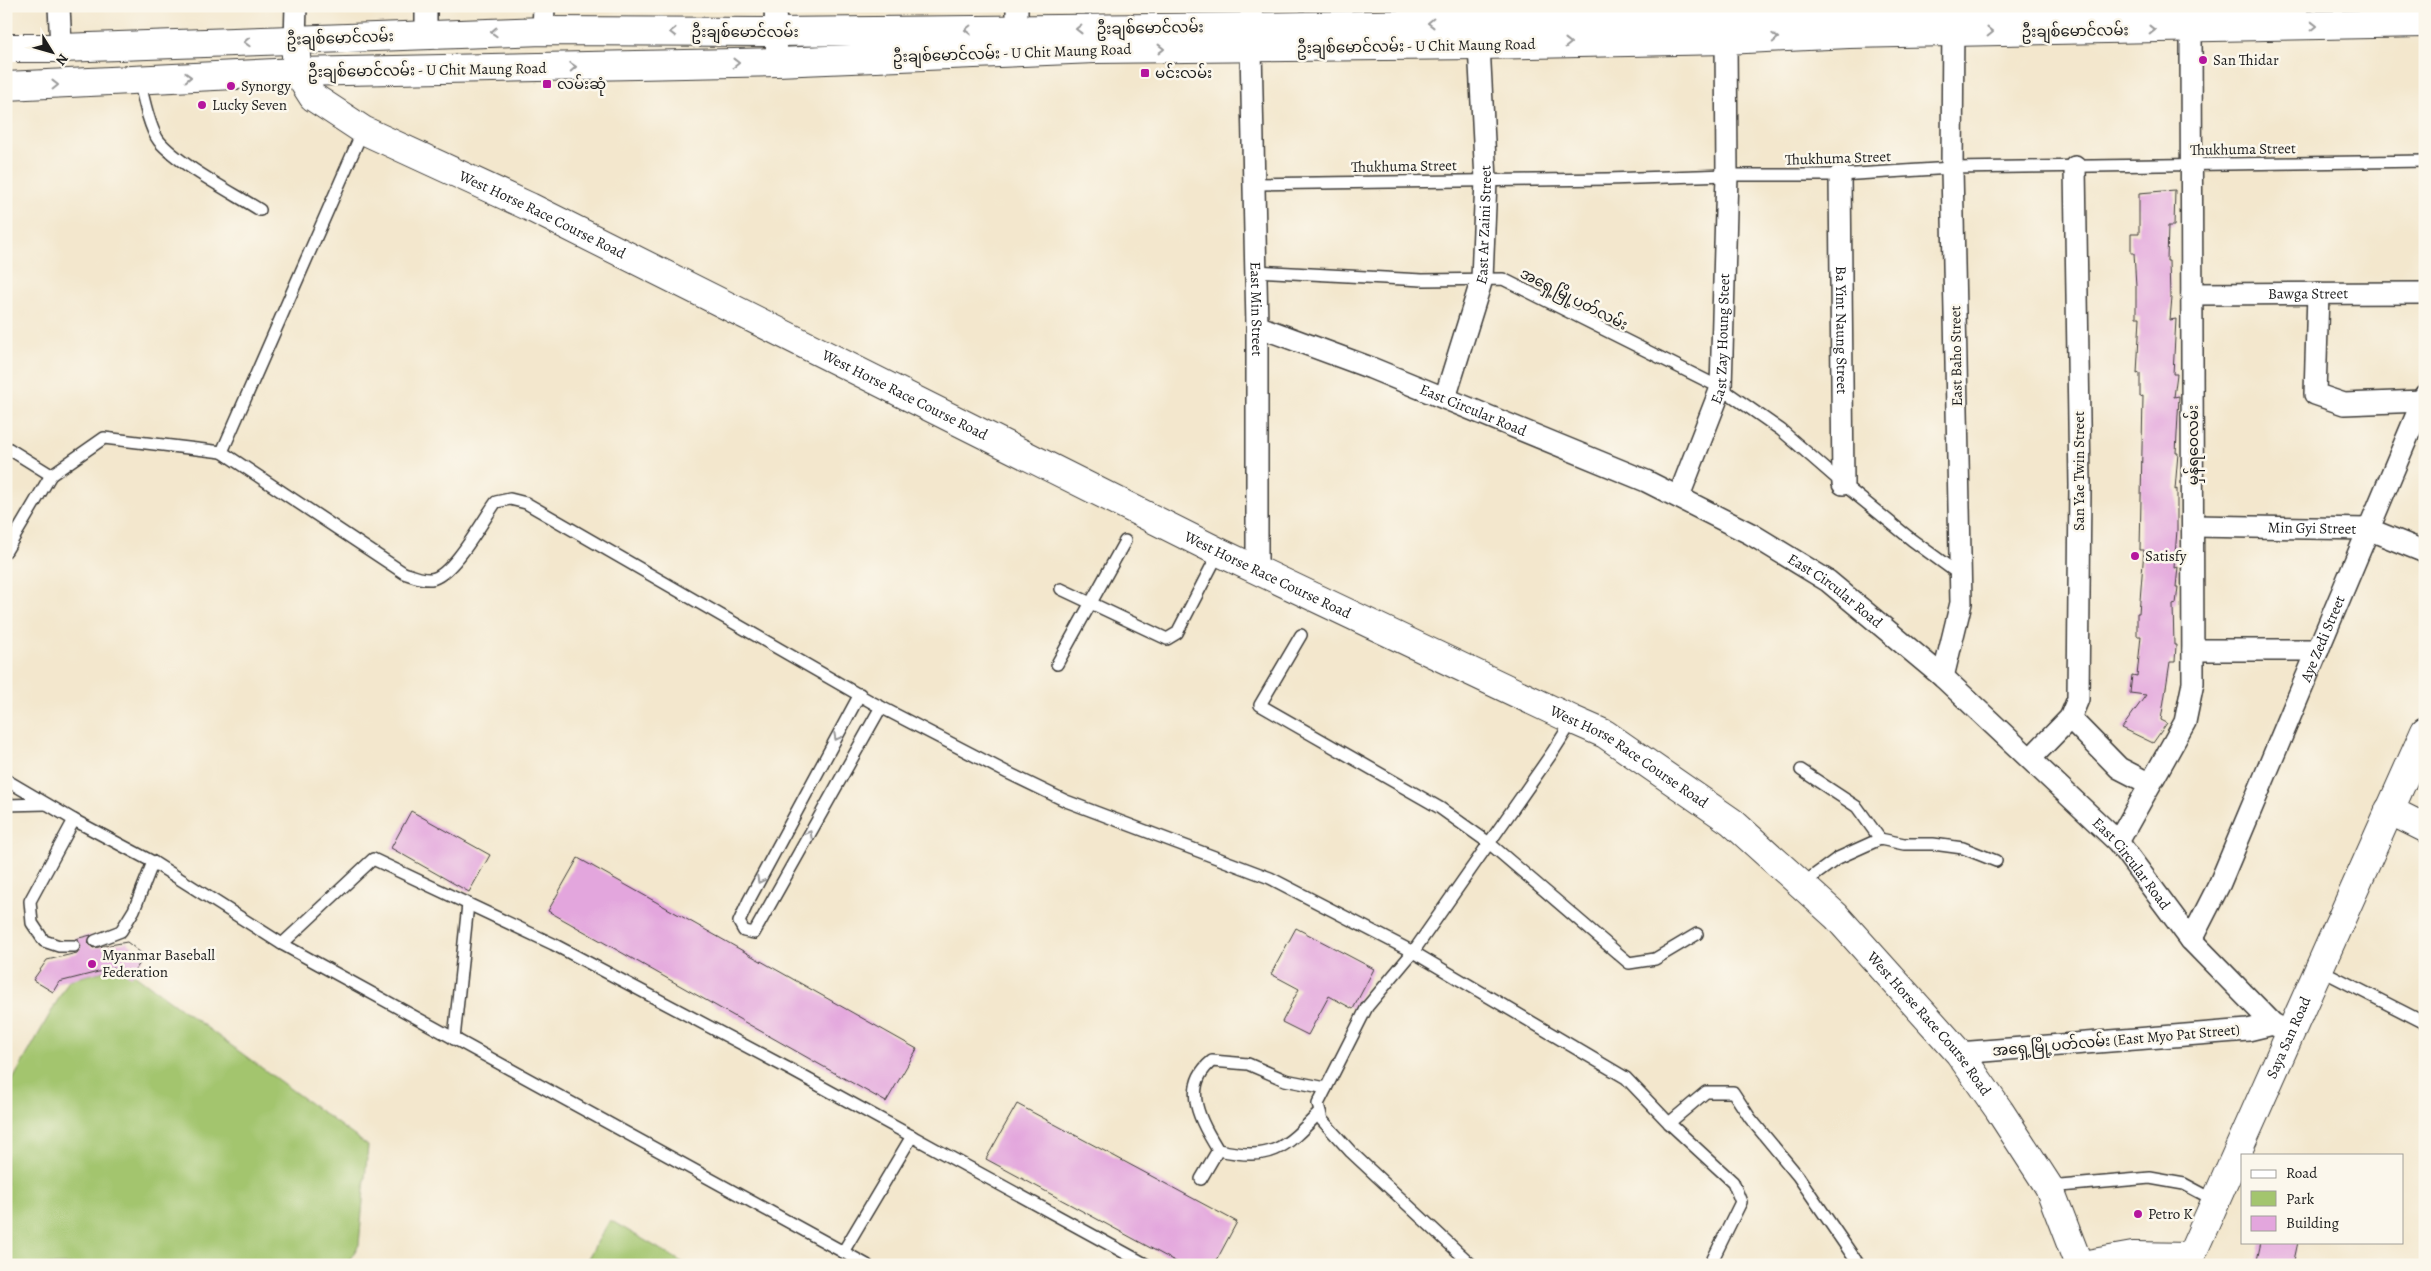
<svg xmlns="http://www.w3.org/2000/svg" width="2431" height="1271" font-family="Alegreya,'Noto Sans Myanmar',serif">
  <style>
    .green { fill: #a3c56e; stroke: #607045 }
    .building { fill: #e3a6dd }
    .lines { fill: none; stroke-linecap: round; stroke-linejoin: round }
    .lane-casing { stroke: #3c3a37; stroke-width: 14 }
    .street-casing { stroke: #3c3a37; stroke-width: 24 }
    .secondary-casing { stroke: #3c3a37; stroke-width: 30 }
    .primary-casing { stroke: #3c3a37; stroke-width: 30 }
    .lane { stroke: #fff; stroke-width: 11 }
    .street { stroke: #fff; stroke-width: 21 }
    .secondary { stroke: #fff; stroke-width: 28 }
    .primary { stroke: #fff; stroke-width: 28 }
    .oneway { stroke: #999 }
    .poi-dot { fill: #b5179e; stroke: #fbf7ec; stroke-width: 2 }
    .labels { text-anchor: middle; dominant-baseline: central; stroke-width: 5; stroke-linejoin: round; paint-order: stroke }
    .street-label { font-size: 15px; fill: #1c1c1c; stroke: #fbf7ec }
    .poi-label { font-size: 15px; fill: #1c1c1c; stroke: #fbf7ec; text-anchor: start }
  </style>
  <rect width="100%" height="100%" fill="#fbf7ec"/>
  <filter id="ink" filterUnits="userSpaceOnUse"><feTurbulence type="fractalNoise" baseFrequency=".02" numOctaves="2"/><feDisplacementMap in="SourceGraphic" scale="10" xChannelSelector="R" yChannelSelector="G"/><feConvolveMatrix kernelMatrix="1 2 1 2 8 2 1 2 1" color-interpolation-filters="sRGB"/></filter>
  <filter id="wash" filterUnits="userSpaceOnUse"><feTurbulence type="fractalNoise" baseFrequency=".0096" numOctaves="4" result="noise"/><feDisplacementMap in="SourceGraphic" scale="20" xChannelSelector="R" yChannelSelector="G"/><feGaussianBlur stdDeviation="1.12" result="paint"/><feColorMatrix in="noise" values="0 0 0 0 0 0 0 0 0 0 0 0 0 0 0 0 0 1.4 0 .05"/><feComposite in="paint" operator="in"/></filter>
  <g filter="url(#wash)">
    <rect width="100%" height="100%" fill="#f3e7cd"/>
    <!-- green -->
    <g class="green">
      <polygon points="123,966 368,1146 359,1245 346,1265 6,1265 6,1092 69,980"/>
      <polygon points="610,1220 687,1265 584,1265"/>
    </g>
    <g id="blocks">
      <!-- building -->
      <g class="building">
        <polygon points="2175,190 2174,226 2168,226 2167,261 2169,261 2170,297 2172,297 2170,320 2176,319 2173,374 2177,374 2174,397 2179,396 2176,453 2178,453 2175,490 2177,489 2177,530 2174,568 2178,567 2176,587 2178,587 2176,604 2173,605 2174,645 2176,645 2175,662 2170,662 2161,720 2167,723 2153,743 2122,728 2146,695 2130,693 2132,675 2137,676 2141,636 2137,636 2137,613 2139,613 2144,550 2140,550 2143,396 2140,397 2140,373 2137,374 2140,317 2136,317 2136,286 2134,253 2131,253 2131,234 2139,234 2139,193"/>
        <polygon points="411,811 490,855 469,892 391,848"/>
        <polygon points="578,858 917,1049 886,1102 548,911"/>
        <polygon points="1296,928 1374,969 1353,1009 1329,996 1308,1035 1282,1022 1299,989 1271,974"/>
        <polygon points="91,935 88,943 93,948 127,942 145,956 131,976 114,968 59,982 53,992 33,980 47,960 77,953 81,946 75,939"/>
        <polygon points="1017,1104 1237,1222 1214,1265 1182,1265 986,1159"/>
        <polygon points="2261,1242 2298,1242 2293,1265 2256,1265"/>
      </g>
    </g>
  </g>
  <g filter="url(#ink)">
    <use href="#blocks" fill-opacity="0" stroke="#3c3a37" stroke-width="1"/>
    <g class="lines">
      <!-- lane casing -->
      <g class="lane-casing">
        <g id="lane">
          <path d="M139 79C143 96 149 128 159 141 178 164 233 193 260 210"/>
          <path d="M363 130 222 452 404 573C413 576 422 580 431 579 453 576 483 520 496 502L510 499 526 503 873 703 1008 773 1066 801 1270 878 1413 952 1626 1078 1669 1123 1733 1182 1741 1202 1710 1265"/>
          <polyline points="1253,184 1608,179 1727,175 1840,175 1952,168 2425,161"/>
          <polyline points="1254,271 1422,280 1503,279 1721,388 1781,430 1843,484 1912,540 1960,575"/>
          <polyline points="6,447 51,475"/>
          <polyline points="6,551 51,475 104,438 222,452"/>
          <polyline points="1061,589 1167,639 1177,633 1219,552"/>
          <polyline points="1301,635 1260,705 1440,808 1489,843 1629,963 1655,959 1697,934"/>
          <polyline points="1057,664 1125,541"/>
          <polyline points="860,694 749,900 739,922 744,931 754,933 881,707"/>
          <polyline points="1801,770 1857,807 1880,839"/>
          <polyline points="6,780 74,820 153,862 282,944 867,1265"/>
          <polyline points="6,805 46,804"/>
          <polyline points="74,820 30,901 32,923 44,941 59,946 74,946"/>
          <polyline points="1801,885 1838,858 1880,839 1904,844 1933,844 1963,848 1996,861"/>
          <polyline points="95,941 121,931 134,910 153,862"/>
          <polyline points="282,944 373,859 553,944 791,1070 1147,1265"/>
          <polyline points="2319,969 2425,1023"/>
          <polyline points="454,1039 468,904"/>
          <path d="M1320 1112C1283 1150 1272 1161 1218 1150 1201 1122 1180 1087 1212 1061L1248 1064 1285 1080 1326 1088"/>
          <polyline points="1669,1123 1706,1092 1733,1092 1750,1118 1798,1176 1859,1265"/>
          <polyline points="1201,1179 1218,1150"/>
          <polyline points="2049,1187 2150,1178 2184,1184 2216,1201"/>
          <polyline points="843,1252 912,1136"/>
          <polyline points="1472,1265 1351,1152 1322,1120 1318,1104 1367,1007 1413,952 1552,753 1573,720"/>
        </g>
      </g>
      <!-- street casing -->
      <g class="street-casing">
        <g id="street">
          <polyline points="59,6 61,48"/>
          <polyline points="426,6 426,34"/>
          <polyline points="775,6 777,62"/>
          <polyline points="1017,6 1017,43"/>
          <polyline points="1251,27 1251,6"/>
          <polyline points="543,31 544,6"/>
          <polyline points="295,40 296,6"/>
          <path id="s1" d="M1251 49 1257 326V569"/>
          <path id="s2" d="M1840 175 1843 484"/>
          <polyline points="2318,293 2315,394 2344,404 2422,401"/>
          <path id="s3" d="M2192 294 2425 293"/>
          <path id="s4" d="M1257 326 1371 368 1646 481 1751 534 1828 581 1943 677 2118 842 2191 940 2273 1024 2289 1032"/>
          <path id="s5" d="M1445 398 1482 279 1486 180 1479 45"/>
          <path id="s6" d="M1679 496 1721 388 1727 175 1726 40"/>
          <path id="s7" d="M2194 526 2368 529 2425 552"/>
          <polyline points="2193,650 2318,650"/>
          <polyline points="1943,677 1961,603 1952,168 1953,16"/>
          <polyline points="2070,718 2119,768 2150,784"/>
          <polyline points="2031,758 2070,718 2078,699 2080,485 2075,167"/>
          <polyline points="2118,842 2185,722 2193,683 2191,29"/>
          <path id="s8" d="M2191 940 2220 883 2425 395"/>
          <polyline points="1959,1053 2248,1030 2273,1024"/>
        </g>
      </g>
      <!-- secondary casing -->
      <g class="secondary-casing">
        <g id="secondary">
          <path id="s9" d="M295 40 297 72 313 97 363 130 530 207 1219 552 1573 720 1605 734 1732 822 1836 916 1959 1053 1999 1110 2049 1187 2079 1265"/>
          <polyline points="2389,810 2425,828"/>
          <polyline points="2082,1265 2133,1256 2190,1257"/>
          <path id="s10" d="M2187 1265 2425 731"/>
        </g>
      </g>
      <!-- primary casing -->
      <g class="primary-casing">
        <g id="primary">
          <polyline points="6,48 61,48 543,31 774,32 1251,27 1479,23 1723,13 2294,6"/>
          <polyline points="6,86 297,72 777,62 1095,49 1479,45 1726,40 1849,34 2425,23"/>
        </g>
      </g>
      <!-- lane -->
      <use href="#lane" class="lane"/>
      <!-- street -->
      <use href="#street" class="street"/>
      <!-- secondary -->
      <use href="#secondary" class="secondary"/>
      <!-- primary -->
      <use href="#primary" class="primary"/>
    </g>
    <!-- one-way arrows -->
    <defs><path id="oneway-chevron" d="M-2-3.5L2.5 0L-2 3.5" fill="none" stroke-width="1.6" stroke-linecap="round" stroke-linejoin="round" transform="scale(1.25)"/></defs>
    <g class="oneway">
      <use href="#oneway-chevron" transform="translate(1431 23) rotate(179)"/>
      <use href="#oneway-chevron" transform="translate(2314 26) rotate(-1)"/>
      <use href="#oneway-chevron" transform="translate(1079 29) rotate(179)"/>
      <use href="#oneway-chevron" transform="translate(968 30) rotate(179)"/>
      <use href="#oneway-chevron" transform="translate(2152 30) rotate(-1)"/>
      <use href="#oneway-chevron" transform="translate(494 32) rotate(178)"/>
      <use href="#oneway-chevron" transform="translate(673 32) rotate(-180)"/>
      <use href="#oneway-chevron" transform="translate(1990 32) rotate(-1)"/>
      <use href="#oneway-chevron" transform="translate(1775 38) rotate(-3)"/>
      <use href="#oneway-chevron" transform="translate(247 42) rotate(178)"/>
      <use href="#oneway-chevron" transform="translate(1568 43) rotate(-1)"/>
      <use href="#oneway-chevron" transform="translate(1161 49)"/>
      <use href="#oneway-chevron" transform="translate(736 63) rotate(-1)"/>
      <use href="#oneway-chevron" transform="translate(573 67) rotate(-3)"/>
      <use href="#oneway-chevron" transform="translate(188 77) rotate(-2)"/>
      <use href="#oneway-chevron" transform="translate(55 85) rotate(-1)"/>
      <use href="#oneway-chevron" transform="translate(837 737) rotate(118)"/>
      <use href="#oneway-chevron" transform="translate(809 834) rotate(-61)"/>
      <use href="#oneway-chevron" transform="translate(760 880) rotate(118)"/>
    </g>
  </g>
  <!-- markers -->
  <g class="poi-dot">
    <circle cx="2203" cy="60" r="5"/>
    <rect x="1140" y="68" width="10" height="10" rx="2.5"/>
    <rect x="542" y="79" width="10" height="10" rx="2.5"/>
    <circle cx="231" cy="86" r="5"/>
    <circle cx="202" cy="105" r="5"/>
    <circle cx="2135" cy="556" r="5"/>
    <circle cx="92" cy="964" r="5"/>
    <circle cx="2138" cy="1214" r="5"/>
  </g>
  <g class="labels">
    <!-- street labels -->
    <g class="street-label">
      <text transform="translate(1150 28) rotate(-1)">ဦးချစ်မောင်လမ်း</text>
      <text transform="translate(2075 31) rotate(-1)">ဦးချစ်မောင်လမ်း</text>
      <text x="745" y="32">ဦးချစ်မောင်လမ်း</text>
      <text transform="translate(340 38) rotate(-2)">ဦးချစ်မောင်လမ်း</text>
      <text transform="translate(1416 46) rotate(-1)">ဦးချစ်မောင်လမ်း - U Chit Maung Road</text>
      <text transform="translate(1012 53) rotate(-2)">ဦးချစ်မောင်လမ်း - U Chit Maung Road</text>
      <text transform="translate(427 70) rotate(-1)">ဦးချစ်မောင်လမ်း - U Chit Maung Road</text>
      <text transform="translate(2243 149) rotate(-1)">Thukhuma Street</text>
      <text transform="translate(1838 158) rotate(-2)">Thukhuma Street</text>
      <text transform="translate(1404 166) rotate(-1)">Thukhuma Street</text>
      <text stroke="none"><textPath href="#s9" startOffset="320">West Horse Race Course Road</textPath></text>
      <text stroke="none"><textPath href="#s5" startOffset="179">East Ar Zaini Street</textPath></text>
      <text stroke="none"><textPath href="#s3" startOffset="116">Bawga Street</textPath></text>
      <text transform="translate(1574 299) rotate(27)">အရှေ့မြို့ပတ်လမ်း</text>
      <text stroke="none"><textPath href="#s1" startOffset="260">East Min Street</textPath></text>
      <text stroke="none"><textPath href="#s2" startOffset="155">Ba Yint Naung Street</textPath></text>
      <text stroke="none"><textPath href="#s6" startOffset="165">East Zay Houng Steet</textPath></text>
      <text transform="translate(1956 356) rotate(-91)">East Baho Street</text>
      <text stroke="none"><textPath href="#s9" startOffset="725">West Horse Race Course Road</textPath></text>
      <text stroke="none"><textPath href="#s4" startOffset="232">East Circular Road</textPath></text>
      <text transform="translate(2193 445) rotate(-90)">မှန်ရဝေလမ်း</text>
      <text transform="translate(2079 471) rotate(-90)">San Yae Twin Street</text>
      <text stroke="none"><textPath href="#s7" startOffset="118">Min Gyi Street</textPath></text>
      <text stroke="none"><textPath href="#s9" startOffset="1130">West Horse Race Course Road</textPath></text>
      <text stroke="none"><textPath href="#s4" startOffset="638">East Circular Road</textPath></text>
      <text stroke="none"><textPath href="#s8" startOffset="329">Aye Zedi Street</textPath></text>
      <text stroke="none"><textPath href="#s9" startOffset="1535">West Horse Race Course Road</textPath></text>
      <text stroke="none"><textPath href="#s4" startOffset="1042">East Circular Road</textPath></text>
      <text stroke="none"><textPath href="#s9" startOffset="1940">West Horse Race Course Road</textPath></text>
      <text stroke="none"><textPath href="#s10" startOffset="249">Saya San Road</textPath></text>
      <text transform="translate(2116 1040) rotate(-5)">အရှေ့မြို့ပတ်လမ်း (East Myo Pat Street)</text>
    </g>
    <!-- poi labels -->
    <g class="poi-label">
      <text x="2213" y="60">San Thidar</text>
      <text x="1155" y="73">မင်းလမ်း</text>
      <text x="557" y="84">လမ်းဆုံ</text>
      <text x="241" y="86">Synorgy</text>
      <text x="212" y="105">Lucky Seven</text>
      <text x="2145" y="556">Satisfy</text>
      <text x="102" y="955">Myanmar Baseball<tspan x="102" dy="17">Federation</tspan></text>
      <text x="2148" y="1214">Petro K</text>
    </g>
  </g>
  <!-- margin -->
  <rect width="2431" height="1271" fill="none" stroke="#fbf7ec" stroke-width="25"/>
  <!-- legend -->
  <rect x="2241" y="1154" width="162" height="90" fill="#fbf7ec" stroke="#a29f99"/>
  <rect x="2251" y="1170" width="25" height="8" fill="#ffffff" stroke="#a29f99"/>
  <text x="2286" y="1178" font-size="15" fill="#1c1c1c">Road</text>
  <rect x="2251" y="1191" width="25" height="15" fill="#a3c56e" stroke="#a29f99"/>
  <text x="2286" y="1204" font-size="15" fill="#1c1c1c">Park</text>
  <rect x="2251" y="1216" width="25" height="15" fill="#e3a6dd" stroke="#a29f99"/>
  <text x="2286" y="1228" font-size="15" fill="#1c1c1c">Building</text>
  <!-- north arrow -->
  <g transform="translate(52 52) rotate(127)" stroke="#fbf7ec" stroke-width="4" paint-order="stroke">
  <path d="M0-4L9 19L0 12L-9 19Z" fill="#1c1c1c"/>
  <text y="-8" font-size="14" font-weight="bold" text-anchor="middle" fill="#1c1c1c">N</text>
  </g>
</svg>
